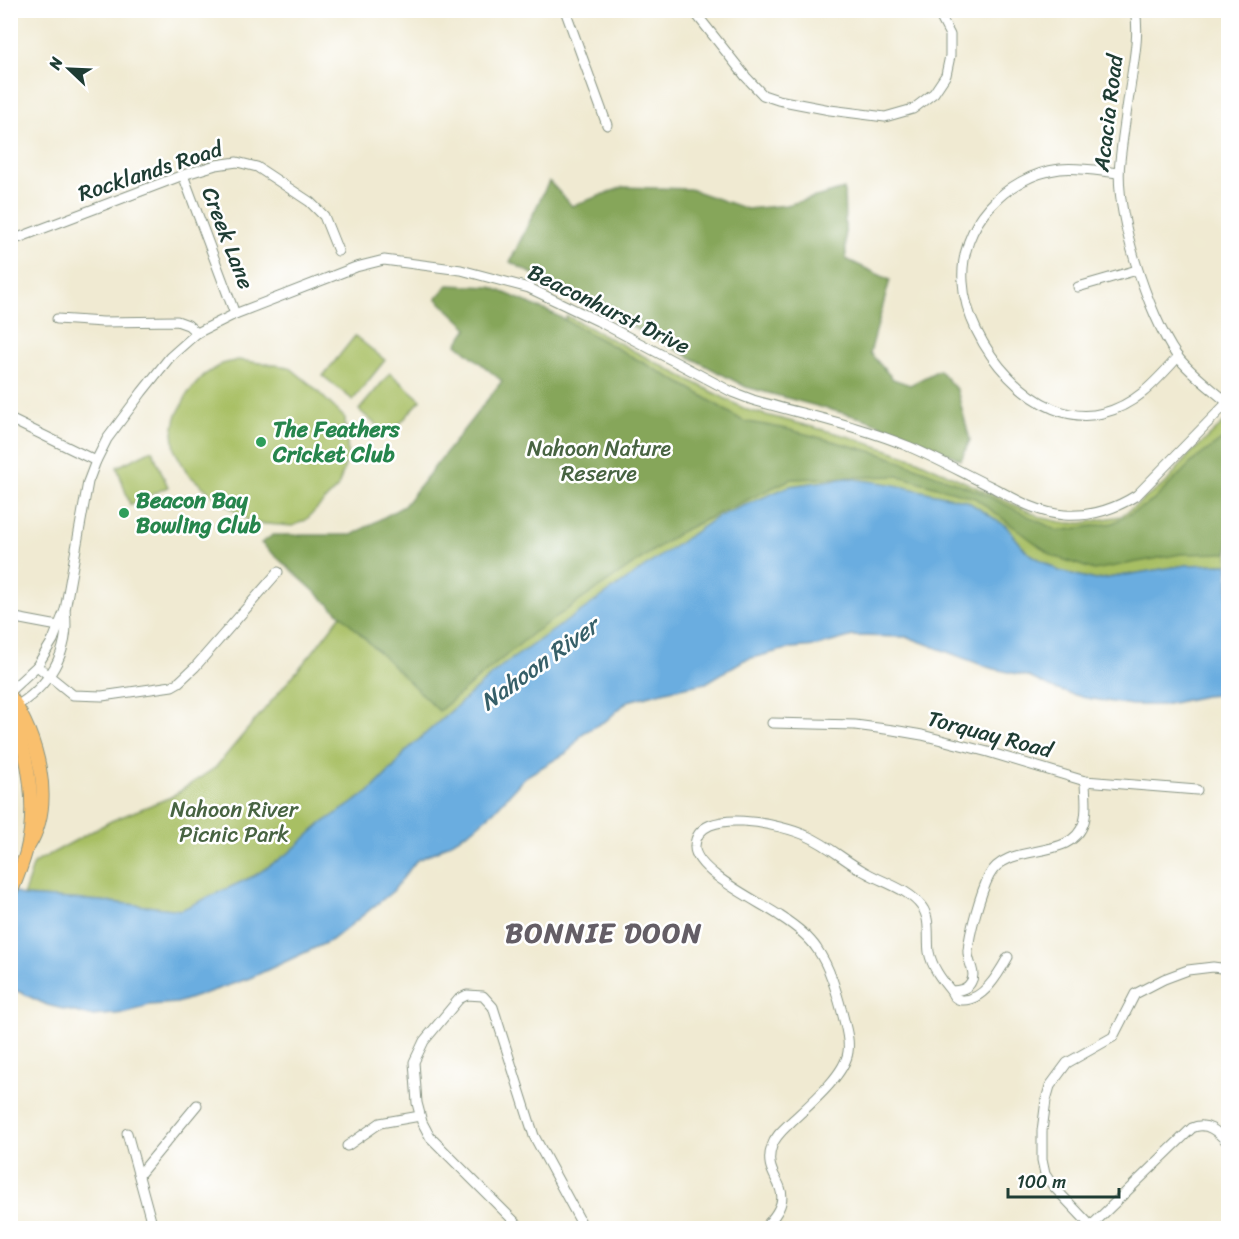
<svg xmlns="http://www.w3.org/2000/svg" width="1239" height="1239" font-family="Sriracha,sans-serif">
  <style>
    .green { fill: #a8bf64; stroke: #647e4c; stroke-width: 1.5 }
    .forest { fill: #86a65a; stroke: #527247; stroke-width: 1.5 }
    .water { fill: #6bade0; stroke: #45758a; stroke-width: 1.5 }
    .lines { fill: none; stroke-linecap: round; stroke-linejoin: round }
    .minor-casing { stroke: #889483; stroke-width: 11 }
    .major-casing { stroke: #889483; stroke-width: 14 }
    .minor { stroke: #fff; stroke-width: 9 }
    .major { stroke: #f9bf6d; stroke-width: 12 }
    .leisure-dot { fill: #2e9e5b; stroke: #fff; stroke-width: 2 }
    .labels { text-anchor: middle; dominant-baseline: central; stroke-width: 5; stroke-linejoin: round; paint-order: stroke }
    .street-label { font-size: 22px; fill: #1f3d34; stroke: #fff }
    .leisure-label { font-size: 22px; font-weight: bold; fill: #27864d; stroke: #fff; text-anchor: start }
    .park-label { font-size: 22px; fill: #486442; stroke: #fff }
    .water-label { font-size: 24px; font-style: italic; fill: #365f68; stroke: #fff }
    .district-label { font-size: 28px; font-weight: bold; letter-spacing: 1.5px; fill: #645e66; stroke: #fff }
  </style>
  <rect width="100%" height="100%" fill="#fff"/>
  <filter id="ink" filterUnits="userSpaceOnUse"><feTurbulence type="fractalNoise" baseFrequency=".0167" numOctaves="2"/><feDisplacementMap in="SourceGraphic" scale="12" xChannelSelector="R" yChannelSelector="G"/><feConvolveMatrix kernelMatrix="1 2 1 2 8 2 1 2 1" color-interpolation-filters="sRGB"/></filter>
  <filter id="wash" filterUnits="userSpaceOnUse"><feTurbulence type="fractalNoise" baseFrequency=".008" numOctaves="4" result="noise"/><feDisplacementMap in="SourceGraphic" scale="24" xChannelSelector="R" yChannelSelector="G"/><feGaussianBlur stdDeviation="1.35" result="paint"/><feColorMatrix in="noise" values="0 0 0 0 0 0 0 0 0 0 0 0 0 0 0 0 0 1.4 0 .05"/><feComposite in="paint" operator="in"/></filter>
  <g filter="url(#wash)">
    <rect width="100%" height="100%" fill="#f0ead2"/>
    <!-- green -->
    <g class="green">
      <polygon points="567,316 747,410 847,436 915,459 1043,518 1066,523 1082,523 1121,516 1166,483 1189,455 1228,419 1228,564 1186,565 1096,580 1059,571 1027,552 1006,526 502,666 406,751 395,766 369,792 321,824 290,852 254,876 181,910 101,901 23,896 34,863 111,821 171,797 215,768 312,653"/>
      <polygon points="355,336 385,360 353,400 323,376"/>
      <polygon points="238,360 289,367 310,384 345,418 348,456 338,487 306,520 293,526 252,523 216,498 188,474 175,451 173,433 176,417 188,393 204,375 222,364"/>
      <polygon points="390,373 421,400 389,436 359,410"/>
      <polygon points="152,450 168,487 130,505 117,467"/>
    </g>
    <!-- forest -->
    <g class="forest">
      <polygon points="549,181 572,206 623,187 690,189 747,209 787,205 844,189 846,259 890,280 870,353 893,379 910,385 939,370 957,390 970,440 961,460 926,443 865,419 746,387 510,262"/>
      <polygon points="448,285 491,287 554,314 693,390 743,421 787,429 881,454 980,492 1058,531 1113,523 1153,501 1193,461 1228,435 1228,553 1181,554 1094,570 1053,556 975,498 899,476 791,479 682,531 533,633 439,711 341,615 261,543 273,535 352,535 404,506 502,381 457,344 468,328 436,298"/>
    </g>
    <!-- water -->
    <polygon class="water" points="847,478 890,484 967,501 1006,526 1027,552 1059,571 1096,580 1186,565 1228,564 1228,694 1205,696 1163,705 1132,705 1086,698 1054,689 1027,676 990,668 908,637 853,636 817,646 791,648 744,660 706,683 670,690 628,701 607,720 583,733 568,752 525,777 494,811 473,829 437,851 416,861 393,891 332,940 250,978 177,1003 149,1005 126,1013 91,1016 47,1005 11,988 11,890 23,896 101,901 181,910 254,876 290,852 321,824 369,792 395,766 406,751 502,666 717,517 790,486"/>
  </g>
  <g filter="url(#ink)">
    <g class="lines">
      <!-- minor casing -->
      <g class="minor-casing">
        <g id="minor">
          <polyline points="565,10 607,125"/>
          <polyline points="693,10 746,77 763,95 778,100 830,110 885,117 913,109 934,93 946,75 950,56 950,35 937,10"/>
          <path d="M1135 10C1139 31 1135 54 1132 74 1128 103 1123 132 1120 161 1114 211 1148 315 1177 356 1191 374 1211 388 1228 403"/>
          <path d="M1118 173C1099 171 1079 167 1060 169 1005 176 959 226 963 282 966 343 1036 431 1103 413 1136 405 1156 381 1178 357"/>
          <polyline points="183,175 235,314"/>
          <polyline points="10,241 183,175 216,165 237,162 257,167 310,202 324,216 338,251"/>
          <polyline points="1078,287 1137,270"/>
          <polyline points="57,319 103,322 177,321 188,325 197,333"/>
          <polyline points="10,419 96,461"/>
          <polyline points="10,617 58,626"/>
          <polyline points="37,666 73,695 102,696 172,686 179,682 195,667 278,572"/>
          <path d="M10 691 37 666 53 640 65 610 88 482 96 461 107 439 142 392 170 357 197 333 235 314 356 267 384 260 461 270 529 288 598 321 732 392 753 400C805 415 860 426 910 447 938 459 965 474 992 487 1015 499 1038 513 1064 515 1090 517 1115 509 1137 495L1228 402"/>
          <path d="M13 708C48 688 71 652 65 611"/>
          <polyline points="772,723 855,725 893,730 922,735 988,752 1085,781 1197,790"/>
          <path d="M951 991C953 996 955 999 961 1000 983 1002 999 973 1008 957"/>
          <polyline points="127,1133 153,1228"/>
          <polyline points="347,1146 380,1123 420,1116"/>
          <polyline points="139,1175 197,1105"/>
          <path d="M1091 1226 1192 1128C1207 1121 1218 1132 1228 1143"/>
          <polyline points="521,1228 430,1137 422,1122 417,1103 414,1062 424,1041 459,999 467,995 483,996 493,1007 534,1136 584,1228"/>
          <path d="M764 1228C806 1186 759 1182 772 1146 775 1136 784 1129 791 1122 808 1106 845 1075 848 1052 850 1039 845 1025 842 1012 836 990 830 968 817 949 808 935 794 925 780 916 762 903 693 871 695 846 697 804 784 825 807 836 828 845 845 861 865 872 884 883 909 889 922 907 931 919 927 938 929 952 932 967 941 979 951 991 958 991 967 990 971 982 977 972 967 962 968 951 969 933 981 892 989 876 1007 840 1072 863 1084 822 1088 809 1085 794 1085 781"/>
          <polyline points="1093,1228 1053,1186 1045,1174 1042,1160 1042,1131 1046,1100 1050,1086 1067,1063 1113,1037 1135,994 1164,979 1188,970 1213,967 1228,969"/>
        </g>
      </g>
      <!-- major casing -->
      <g class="major-casing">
        <g id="major">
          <path d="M10 695C37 736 57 801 29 846"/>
          <path d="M10 714C30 752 37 810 26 852 22 867 16 881 10 896"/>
        </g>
      </g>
      <!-- minor -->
      <use href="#minor" class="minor"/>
      <!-- major -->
      <use href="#major" class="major"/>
    </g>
  </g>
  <!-- markers -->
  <g class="leisure-dot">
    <circle cx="261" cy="442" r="6"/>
    <circle cx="124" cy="513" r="6"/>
  </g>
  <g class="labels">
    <!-- street labels -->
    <g class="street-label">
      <text transform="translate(1108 113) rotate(-83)">Acacia Road</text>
      <text transform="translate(150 171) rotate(-18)">Rocklands Road</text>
      <text transform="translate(228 238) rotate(69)">Creek Lane</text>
      <text transform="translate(609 309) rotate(26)">Beaconhurst Drive</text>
      <text transform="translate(990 734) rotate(15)">Torquay Road</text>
    </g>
    <!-- leisure labels -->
    <g class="leisure-label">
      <text x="273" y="429">The Feathers<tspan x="273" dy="25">Cricket Club</tspan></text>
      <text x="136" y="500">Beacon Bay<tspan x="136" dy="25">Bowling Club</tspan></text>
    </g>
    <!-- park labels -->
    <g class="park-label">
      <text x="599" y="448">Nahoon Nature<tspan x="599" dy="25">Reserve</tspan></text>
      <text x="234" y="809">Nahoon River<tspan x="234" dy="25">Picnic Park</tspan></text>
    </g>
    <!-- water labels -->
    <g class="water-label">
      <text transform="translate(539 664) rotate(-36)">Nahoon River</text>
    </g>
    <!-- district labels -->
    <g class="district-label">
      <text x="604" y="932">BONNIE DOON</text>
    </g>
  </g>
  <!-- margin -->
  <rect width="1239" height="1239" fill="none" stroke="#fff" stroke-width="36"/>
  <!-- north arrow -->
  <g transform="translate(69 69) rotate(293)" stroke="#ffffff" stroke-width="4.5" paint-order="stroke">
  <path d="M0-4.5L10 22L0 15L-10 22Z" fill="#1f3d34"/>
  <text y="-9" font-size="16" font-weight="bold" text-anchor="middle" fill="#1f3d34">N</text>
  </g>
  <!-- scale -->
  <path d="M1008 1188v9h111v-9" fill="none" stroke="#1f3d34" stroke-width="3"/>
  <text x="1017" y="1188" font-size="18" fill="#1f3d34" stroke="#ffffff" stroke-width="4.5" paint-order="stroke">100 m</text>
</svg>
